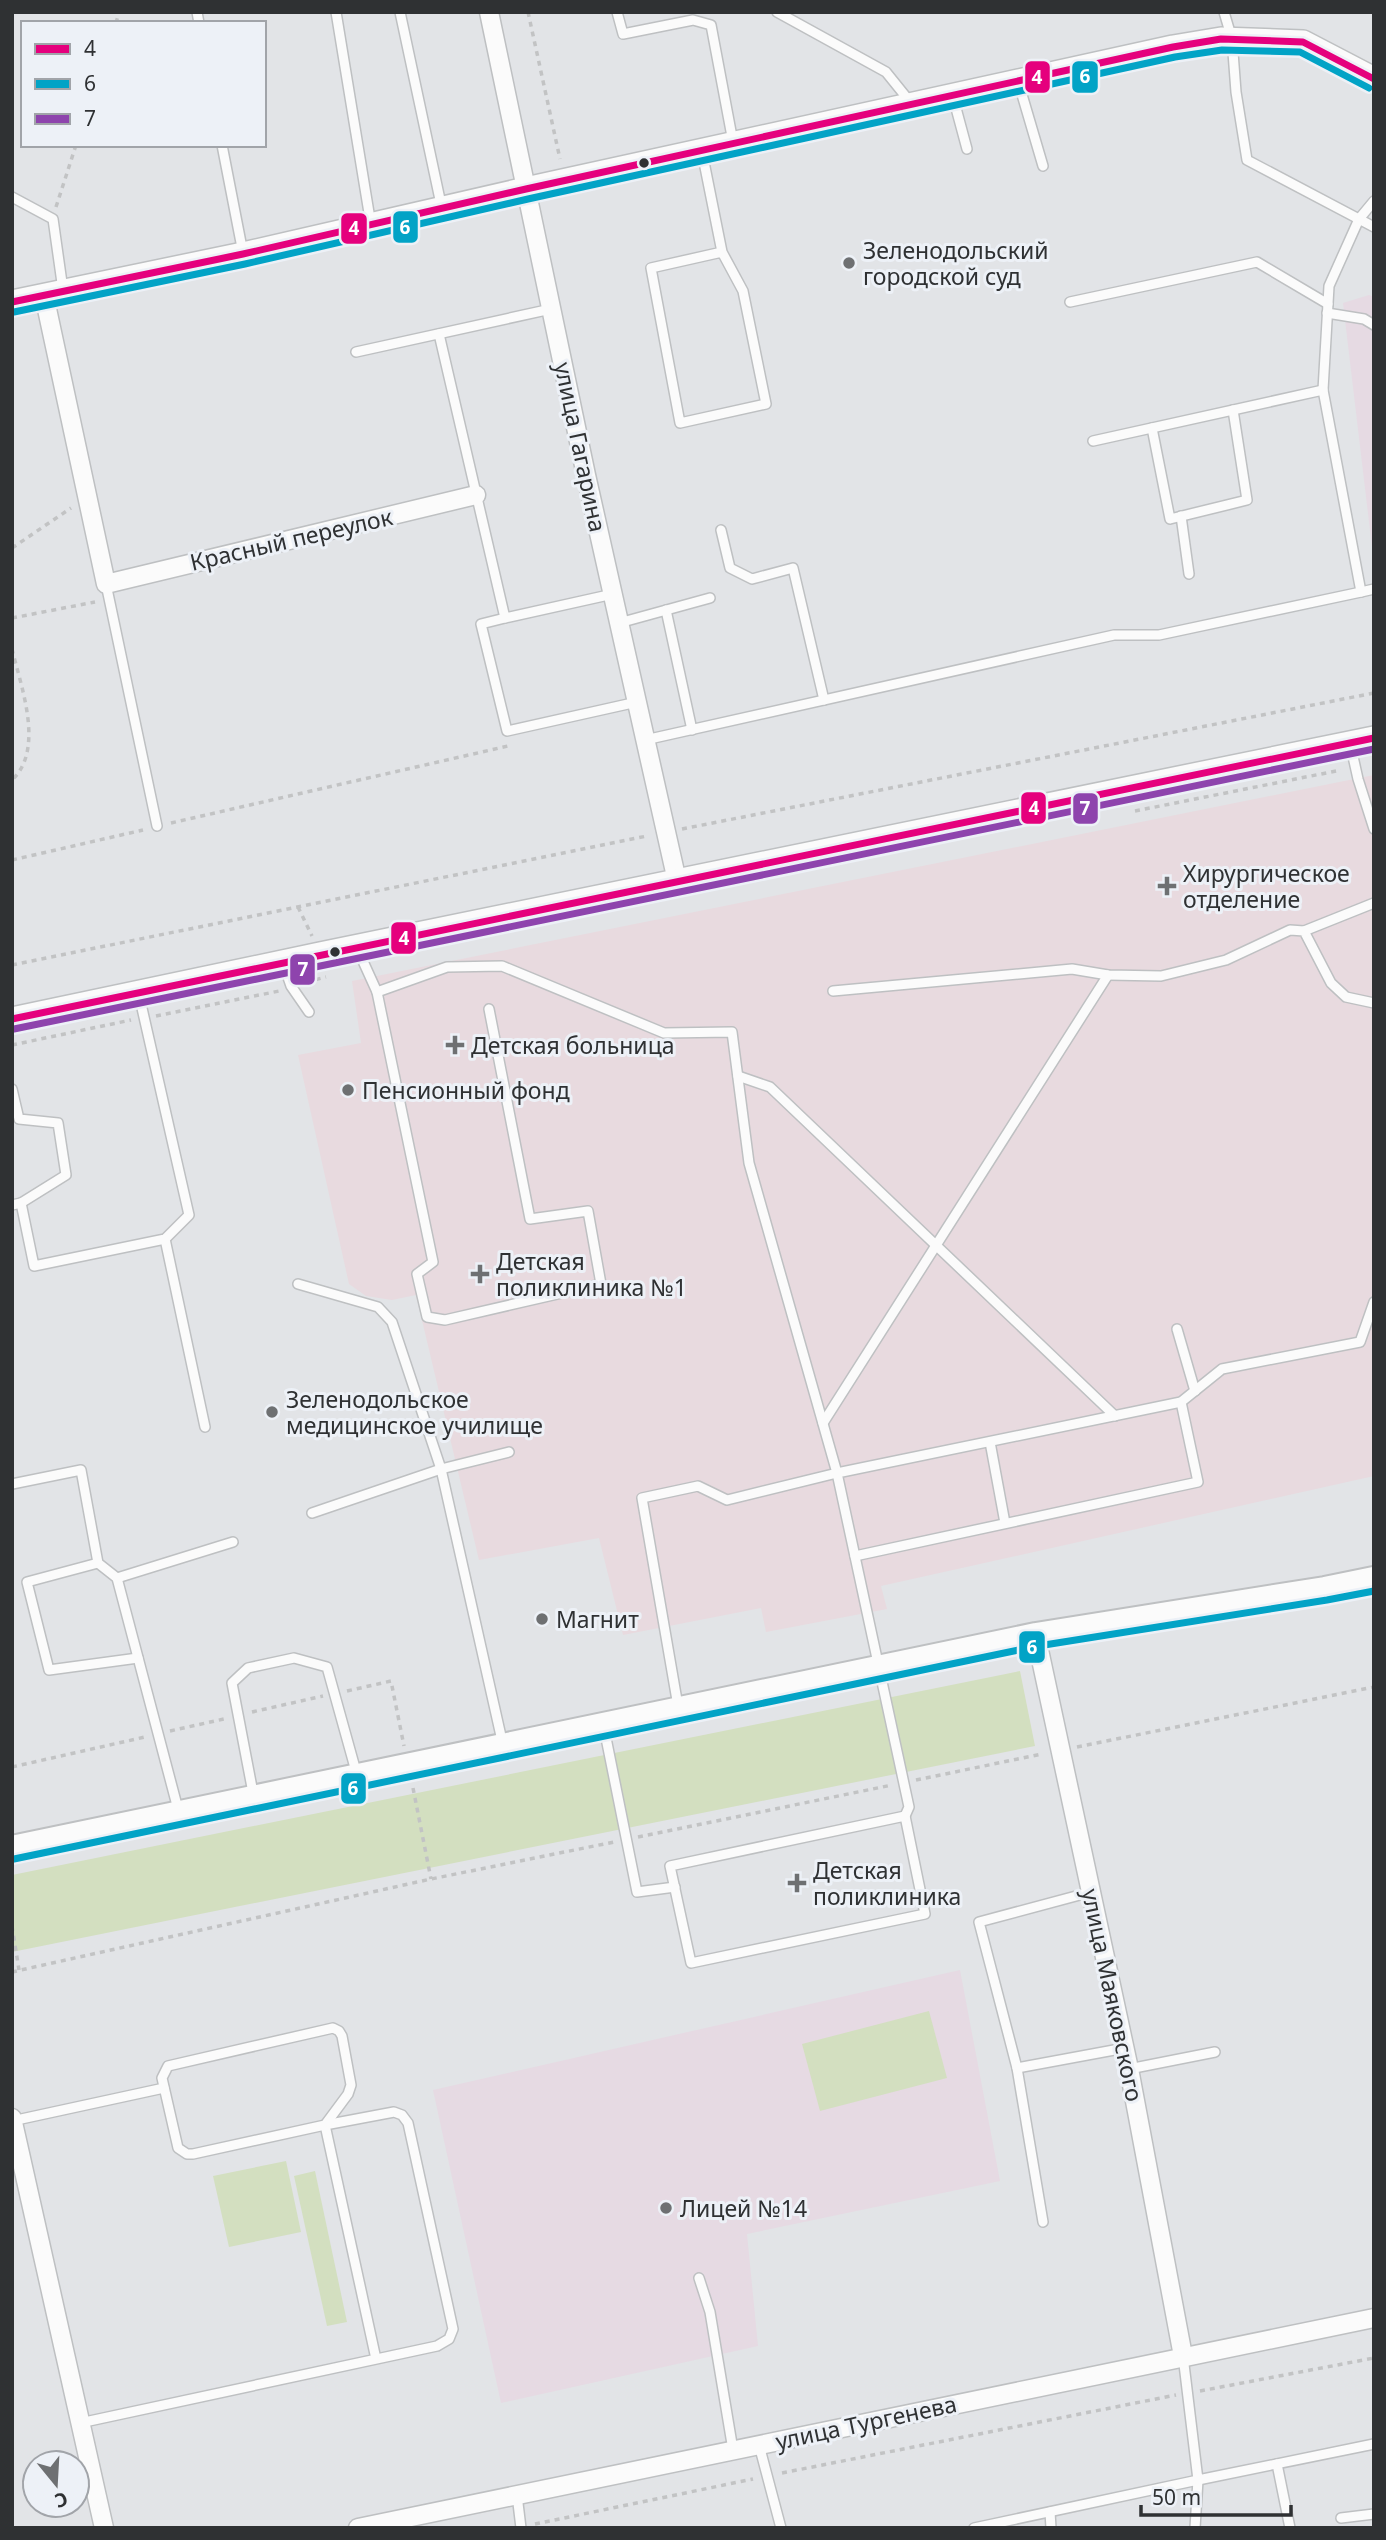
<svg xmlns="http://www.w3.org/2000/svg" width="1386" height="2540" font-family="'Noto Sans',sans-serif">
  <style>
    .education { fill: #e6dae3 }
    .medical { fill: #e8dadf }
    .green { fill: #d3dfc0 }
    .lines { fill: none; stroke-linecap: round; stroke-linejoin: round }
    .service-casing { stroke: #bec0c2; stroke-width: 12 }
    .minor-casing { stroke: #bec0c2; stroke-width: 21 }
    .tertiary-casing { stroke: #bec0c2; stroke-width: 26 }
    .secondary-casing { stroke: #bec0c2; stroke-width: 30 }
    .path { stroke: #c2c3c4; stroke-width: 3.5; stroke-dasharray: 5 5; stroke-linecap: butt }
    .service { stroke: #fbfbfb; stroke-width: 9 }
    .minor { stroke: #fbfbfb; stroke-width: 18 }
    .tertiary { stroke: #fbfbfb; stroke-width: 23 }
    .secondary { stroke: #fbfbfb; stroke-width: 26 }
    .bus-1-casing { stroke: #edf1f7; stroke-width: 12 }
    .bus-2-casing { stroke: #edf1f7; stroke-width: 12 }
    .bus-3-casing { stroke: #edf1f7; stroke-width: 12 }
    .bus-1 { stroke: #e5007d; stroke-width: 7 }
    .bus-2 { stroke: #02a3c6; stroke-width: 7 }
    .bus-3 { stroke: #8e44ad; stroke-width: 7 }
    .bus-dot { fill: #2f3133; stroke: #edf1f7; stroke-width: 2.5 }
    .poi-dot { fill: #6e7072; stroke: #edf1f7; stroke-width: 2.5 }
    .labels { text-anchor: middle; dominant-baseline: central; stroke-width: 6; stroke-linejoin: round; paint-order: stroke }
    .poi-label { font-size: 23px; fill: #2f3133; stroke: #edf1f7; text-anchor: start }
    .street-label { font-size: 23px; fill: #2f3133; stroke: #edf1f7 }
    .line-badge { stroke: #edf1f7; stroke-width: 2.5 }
    .badge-label { font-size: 19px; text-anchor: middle; font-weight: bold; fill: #fff }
  </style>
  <rect width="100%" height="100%" fill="#e2e4e7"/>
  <!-- education -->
  <g class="education">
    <polygon points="1369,295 1374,297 1374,564 1343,303"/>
    <polygon points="960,1970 1000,2181 747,2234 758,2346 501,2403 433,2090"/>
  </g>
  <!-- medical -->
  <polygon class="medical" points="1374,775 1374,1476 881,1586 887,1609 766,1632 761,1608 623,1635 599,1538 479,1560 416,1295 392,1300 366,1296 349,1284 298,1055 361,1043 352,981"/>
  <!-- green -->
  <g class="green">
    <polygon points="1020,1671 1035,1746 12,1952 12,1875"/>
    <polygon points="929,2011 947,2078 820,2111 802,2044"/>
    <polygon points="286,2161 301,2232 229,2247 213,2176"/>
    <polygon points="315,2171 347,2322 327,2326 294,2176"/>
  </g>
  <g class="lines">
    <!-- service casing -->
    <g class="service-casing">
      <g id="service">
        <polyline points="197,12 199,23"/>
        <polyline points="336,12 371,225"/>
        <polyline points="400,12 442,209"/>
        <polyline points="617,12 623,34 693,20 711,25 733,142"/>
        <polyline points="777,12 886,72 911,103"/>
        <polyline points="1224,12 1232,39 1236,92 1247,160 1374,227"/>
        <polyline points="1018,81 1043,166"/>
        <polyline points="953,97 967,149"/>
        <polyline points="222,145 243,253"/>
        <polyline points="702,152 722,252 651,268 680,423 766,404 743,291 722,252"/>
        <polyline points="12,197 53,219 63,290"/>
        <polyline points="1374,201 1359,219 1329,286 1323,390 1361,592 1374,589"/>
        <polyline points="1070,302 1257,262 1328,304"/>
        <polyline points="1327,313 1364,319 1374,325"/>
        <polyline points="439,334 505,618 613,594"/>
        <polyline points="356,352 551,309"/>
        <polyline points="1152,428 1170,519 1247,500 1233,410"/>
        <polyline points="1093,441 1323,390"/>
        <polyline points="1181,516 1189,574"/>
        <polyline points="721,530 730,568 752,579 793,568 824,700"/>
        <polyline points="106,584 157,826"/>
        <polyline points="666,610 692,730"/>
        <polyline points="505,618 481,624 507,731 637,702"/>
        <polyline points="619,623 710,598"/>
        <polyline points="645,740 1114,635 1159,635 1361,592"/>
        <polyline points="1350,743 1358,779 1374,829"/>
        <polyline points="1304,931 1374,903"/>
        <polyline points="357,948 377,992 433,1262 417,1274 427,1317 445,1320 601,1284 588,1211 530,1219 489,1009"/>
        <polyline points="283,963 291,986 309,1012"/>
        <polyline points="833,991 1072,969 1108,975 1161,976 1226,960 1290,930 1304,931 1331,983 1346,997 1374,1003"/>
        <polyline points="377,992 447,967 502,966 664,1033 732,1032 749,1163 837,1473 727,1500 698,1486 642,1498 678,1706"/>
        <polyline points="738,1076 770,1087 1115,1416"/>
        <polyline points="12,1089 19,1119 58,1123 66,1175 21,1203"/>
        <polyline points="12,1205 21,1203 34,1266 165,1239 189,1215 139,995"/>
        <polyline points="165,1239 205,1427"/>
        <polyline points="298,1284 378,1307 392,1322 441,1469 503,1745"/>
        <polyline points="1177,1329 1195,1391"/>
        <polyline points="823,1423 1108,975"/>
        <polyline points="990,1442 1005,1523"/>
        <polyline points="12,1484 81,1470 98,1563 117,1578 179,1813"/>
        <polyline points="312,1513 441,1469 509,1452"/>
        <polyline points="855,1556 1198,1482 1181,1402"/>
        <polyline points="98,1563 27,1582 49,1670 138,1658"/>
        <polyline points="117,1578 233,1542"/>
        <polyline points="604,1728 637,1892 675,1887"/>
        <polyline points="254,1798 232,1683 248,1668 294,1658 327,1667 357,1775"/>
        <polyline points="905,1816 909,1807 837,1473 1181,1402 1222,1369 1360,1342 1374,1302"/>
        <polygon points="905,1816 925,1914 691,1963 670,1866"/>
        <polygon points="333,2028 339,2031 342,2036 351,2085 348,2094 325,2125 193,2154 187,2154 178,2148 162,2078 168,2066"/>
        <polyline points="1017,2068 1125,2048"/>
        <polyline points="1129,2069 1215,2052"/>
        <polyline points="12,2121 164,2088"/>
        <polyline points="1043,2222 1017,2068 979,1922 1091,1892"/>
        <polyline points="699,2278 710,2312 733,2450"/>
        <polyline points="1183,2356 1198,2480 1374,2444"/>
        <polyline points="80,2423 437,2346 449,2339 453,2329 408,2123 402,2115 394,2112 325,2125 376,2359"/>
        <polyline points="759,2445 781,2528"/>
        <polyline points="1277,2464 1290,2528"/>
        <polyline points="517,2495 521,2528"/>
        <polyline points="1050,2512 1051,2528"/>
        <polyline points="1341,2518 1374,2514"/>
        <polyline points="974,2528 1198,2480 1195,2528"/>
      </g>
    </g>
    <!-- minor casing -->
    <g class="minor-casing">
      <g id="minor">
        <polyline points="489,12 586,475 677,881"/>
        <polyline points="44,295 106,584 476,495"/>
        <polyline points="1036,1636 1129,2069 1183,2356"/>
        <polyline points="12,2118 104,2528"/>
        <polyline points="358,2528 1374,2318"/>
      </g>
    </g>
    <!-- tertiary casing -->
    <g class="tertiary-casing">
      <g id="tertiary">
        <polyline points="12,302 243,254 526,189 1173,47 1221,39 1303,42 1374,79"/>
        <polyline points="12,1019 320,954 1374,738"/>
      </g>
    </g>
    <!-- secondary casing -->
    <g class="secondary-casing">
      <polyline id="secondary" points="12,1849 1036,1636 1325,1590 1374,1580"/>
    </g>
    <!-- path -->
    <g class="path">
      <polyline points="528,12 560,159"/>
      <polyline points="116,23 119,12"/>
      <polyline points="56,207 76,145"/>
      <polyline points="12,548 71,508"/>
      <polyline points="12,618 95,602"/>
      <path d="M12 649C21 687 45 749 12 780"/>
      <polyline points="1135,811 1341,770"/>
      <polyline points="171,823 508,746"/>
      <polyline points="682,829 1374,693"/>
      <polyline points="12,860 143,830"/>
      <polyline points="298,907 312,936"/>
      <polyline points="12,965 647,836"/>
      <polyline points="306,982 326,977"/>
      <polyline points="156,1016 279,991"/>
      <polyline points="12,1045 131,1020"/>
      <polyline points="347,1691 391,1681 404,1746"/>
      <polyline points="252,1712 323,1696"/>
      <polyline points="170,1731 224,1719"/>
      <polyline points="1077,1747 1374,1687"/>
      <polyline points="12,1767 145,1737"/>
      <polyline points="916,1780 1042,1754"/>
      <polyline points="413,1788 431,1879"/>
      <polyline points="638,1837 892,1785"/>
      <polyline points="12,1926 19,1970"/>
      <polyline points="12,1972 431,1879 614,1842"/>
      <polyline points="1200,2391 1374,2358"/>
      <polyline points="782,2473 1176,2395"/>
      <polyline points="535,2524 753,2479"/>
    </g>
    <!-- service -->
    <use href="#service" class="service"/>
    <!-- minor -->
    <use href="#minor" class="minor"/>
    <!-- tertiary -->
    <use href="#tertiary" class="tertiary"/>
    <!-- secondary -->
    <use href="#secondary" class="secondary"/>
    <!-- bus-1 casing -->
    <g class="bus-1-casing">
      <g id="bus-1">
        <polyline points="12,302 243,254 526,189 1173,47 1221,39 1303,42 1374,79"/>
        <polyline points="12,1019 1374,738"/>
      </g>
    </g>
    <!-- bus-2 casing -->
    <g class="bus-2-casing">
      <g id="bus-2">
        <polyline points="14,312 245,264 528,199 1175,57 1222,50 1300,52 1369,88"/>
        <polyline points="14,1859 1038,1646 1327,1600 1374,1591"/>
      </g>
    </g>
    <!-- bus-3 casing -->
    <g class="bus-3-casing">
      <polyline id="bus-3" points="14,1029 1374,749"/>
    </g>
    <!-- bus-1 -->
    <use href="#bus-1" class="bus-1"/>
    <!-- bus-2 -->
    <use href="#bus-2" class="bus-2"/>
    <!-- bus-3 -->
    <use href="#bus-3" class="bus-3"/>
  </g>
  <!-- markers -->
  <g class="bus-dot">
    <circle cx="644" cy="163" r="6"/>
    <circle cx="335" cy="952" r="6"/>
  </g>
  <g class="poi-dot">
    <circle cx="849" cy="263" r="7"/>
    <path d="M1163.5 875.5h7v7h7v7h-7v7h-7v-7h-7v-7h7z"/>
    <path d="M451.5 1034.5h7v7h7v7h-7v7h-7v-7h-7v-7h7z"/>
    <circle cx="348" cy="1090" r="7"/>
    <path d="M476.5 1263.5h7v7h7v7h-7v7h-7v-7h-7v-7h7z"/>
    <circle cx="272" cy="1412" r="7"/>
    <circle cx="542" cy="1619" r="7"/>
    <path d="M793.5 1872.5h7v7h7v7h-7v7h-7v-7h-7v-7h7z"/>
    <circle cx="666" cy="2208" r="7"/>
  </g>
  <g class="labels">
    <!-- poi labels -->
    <g class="poi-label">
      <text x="863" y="250">Зеленодольский<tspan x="863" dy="26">городской суд</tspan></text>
      <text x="1183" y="873">Хирургическое<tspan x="1183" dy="26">отделение</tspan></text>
      <text x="471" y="1045">Детская больница</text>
      <text x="362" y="1090">Пенсионный фонд</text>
      <text x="496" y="1261">Детская<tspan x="496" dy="26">поликлиника №1</tspan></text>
      <text x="286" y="1399">Зеленодольское<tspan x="286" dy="26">медицинское училище</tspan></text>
      <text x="556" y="1619">Магнит</text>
      <text x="813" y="1870">Детская<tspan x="813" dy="26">поликлиника</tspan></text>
      <text x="680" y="2208">Лицей №14</text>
    </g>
    <!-- street labels -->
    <g class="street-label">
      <text transform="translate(581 447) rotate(78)">улица Гагарина</text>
      <text transform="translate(291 539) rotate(-13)">Красный переулок</text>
      <text transform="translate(1113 1995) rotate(78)">улица Маяковского</text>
      <text transform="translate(866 2422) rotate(-12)">улица Тургенева</text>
    </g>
  </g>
  <g class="line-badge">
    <rect x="1071" y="60" width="28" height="34" rx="7" fill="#02a3c6"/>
    <rect x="1024" y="60" width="27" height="34" rx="7" fill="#e5007d"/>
    <rect x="392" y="210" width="27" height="34" rx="7" fill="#02a3c6"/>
    <rect x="340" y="212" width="28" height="33" rx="7" fill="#e5007d"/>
    <rect x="1020" y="791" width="27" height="34" rx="7" fill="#e5007d"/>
    <rect x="1072" y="792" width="27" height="33" rx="7" fill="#8e44ad"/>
    <rect x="390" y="921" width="27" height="34" rx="7" fill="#e5007d"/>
    <rect x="289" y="953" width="27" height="33" rx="7" fill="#8e44ad"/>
    <rect x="1018" y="1630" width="28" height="34" rx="7" fill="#02a3c6"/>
    <rect x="340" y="1772" width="27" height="33" rx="7" fill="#02a3c6"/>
  </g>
  <g class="badge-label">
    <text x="1085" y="83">6</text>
    <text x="1037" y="84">4</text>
    <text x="405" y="234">6</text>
    <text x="354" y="235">4</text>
    <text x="1034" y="815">4</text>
    <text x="1085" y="815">7</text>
    <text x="404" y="945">4</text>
    <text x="303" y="976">7</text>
    <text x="1032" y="1654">6</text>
    <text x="353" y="1795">6</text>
  </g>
  <!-- border -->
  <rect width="1386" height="2540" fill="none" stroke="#2f3133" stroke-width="28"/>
  <!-- legend -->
  <rect x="21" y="21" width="245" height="126" fill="#edf1f7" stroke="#a1a4a9" stroke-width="2"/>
  <rect x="35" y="44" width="35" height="10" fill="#e5007d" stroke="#a1a4a9" stroke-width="2"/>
  <text x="84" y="56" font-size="21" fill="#2f3133">4</text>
  <rect x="35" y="79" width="35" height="10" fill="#02a3c6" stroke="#a1a4a9" stroke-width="2"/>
  <text x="84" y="91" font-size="21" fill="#2f3133">6</text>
  <rect x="35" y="114" width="35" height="10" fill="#8e44ad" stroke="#a1a4a9" stroke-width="2"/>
  <text x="84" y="126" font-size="21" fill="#2f3133">7</text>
  <!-- north arrow -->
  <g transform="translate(56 2484) rotate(162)"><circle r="33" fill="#edf1f7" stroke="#a1a4a9" stroke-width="2"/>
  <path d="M0-5L12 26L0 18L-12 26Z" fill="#6e7072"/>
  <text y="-10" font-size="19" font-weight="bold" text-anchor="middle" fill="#2f3133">С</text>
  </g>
  <!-- scale -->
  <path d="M1141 2505v10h150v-10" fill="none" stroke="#2f3133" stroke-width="3.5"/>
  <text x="1152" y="2505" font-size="21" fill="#2f3133" stroke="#edf1f7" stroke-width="5" paint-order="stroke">50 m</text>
</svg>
